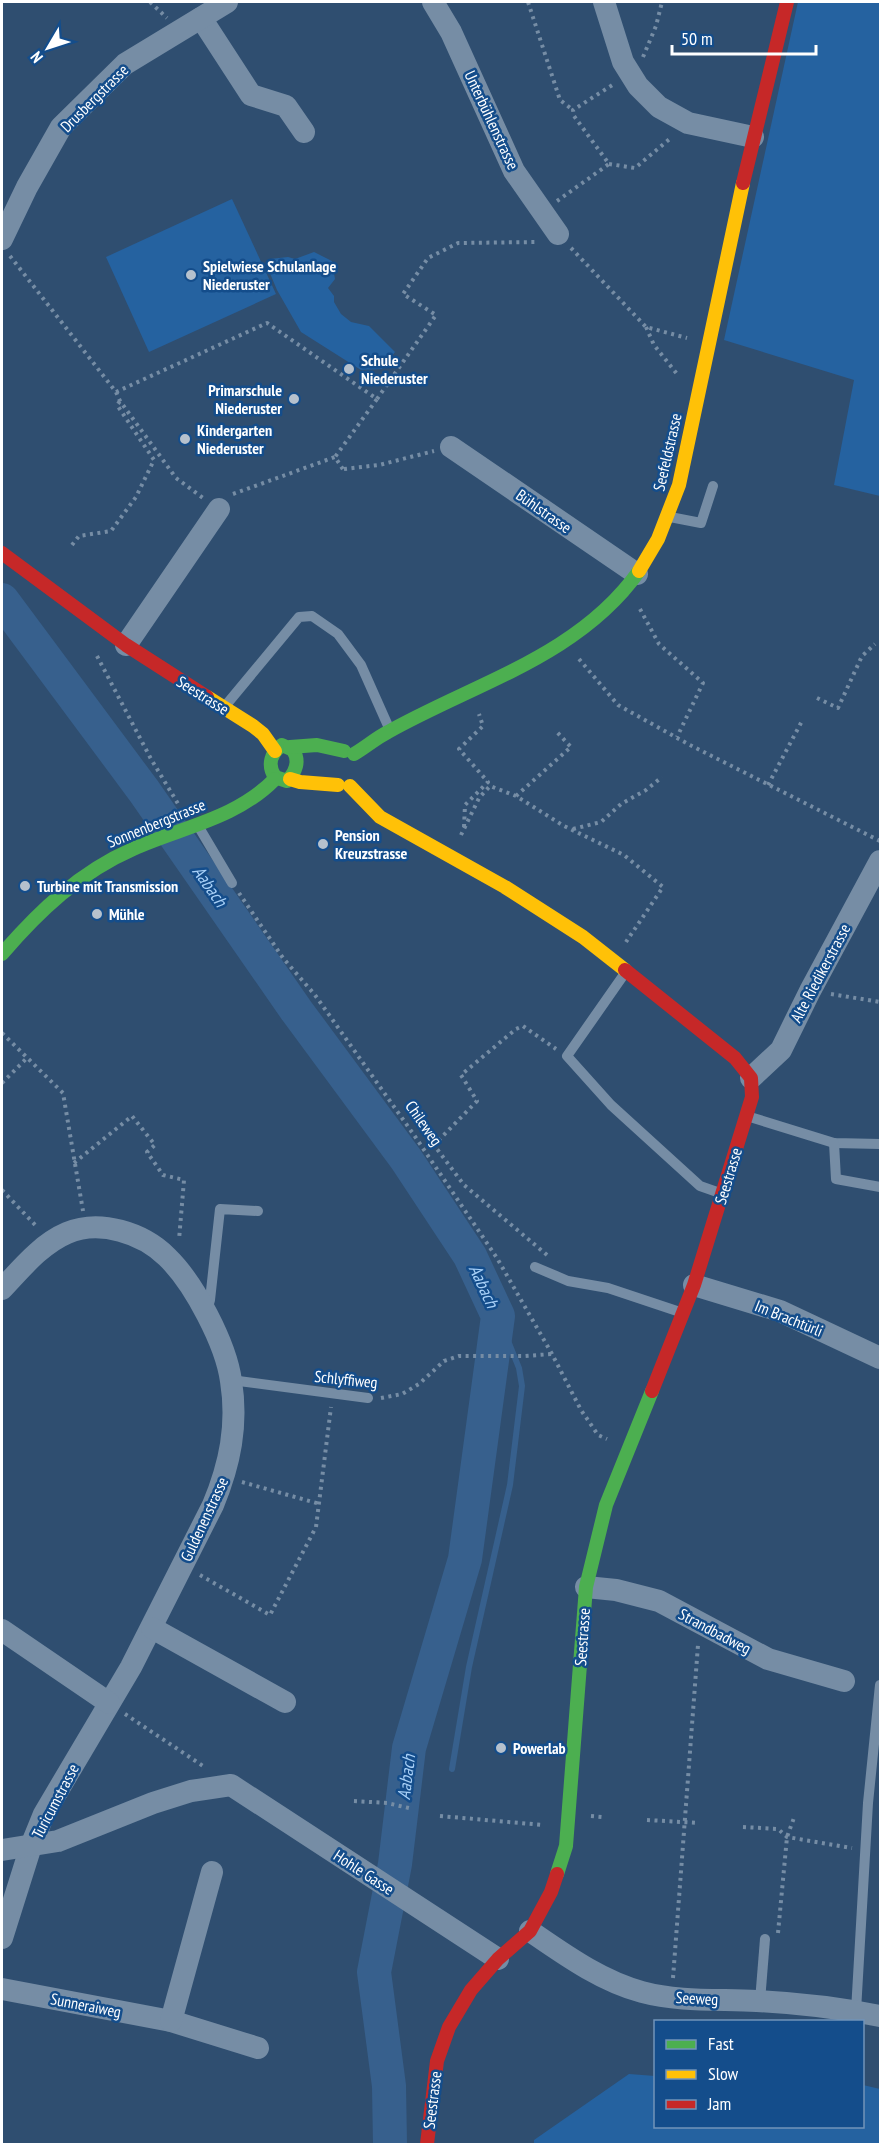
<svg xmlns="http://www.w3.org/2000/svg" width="882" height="2146" font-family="'PT Sans Narrow',sans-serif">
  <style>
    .green { fill: #2562a0 }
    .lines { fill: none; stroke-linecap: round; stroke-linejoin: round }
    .stream { stroke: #37608d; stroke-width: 6 }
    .river { stroke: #37608d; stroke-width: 34 }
    .path { stroke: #768da5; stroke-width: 4; stroke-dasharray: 3 4.5; stroke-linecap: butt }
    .lane { stroke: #768da5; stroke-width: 10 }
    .street { stroke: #768da5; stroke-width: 22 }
    .fast { stroke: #4caf50; stroke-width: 14 }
    .slow { stroke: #ffc107; stroke-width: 14 }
    .jam { stroke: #c62828; stroke-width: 14 }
    .poi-dot { fill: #b6c1cd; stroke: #144d8b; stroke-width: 2 }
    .labels { text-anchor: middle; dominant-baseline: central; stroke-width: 5; stroke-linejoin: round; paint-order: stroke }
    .street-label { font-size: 16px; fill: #fff; stroke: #144d8b }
    .poi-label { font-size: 16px; font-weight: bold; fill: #fff; stroke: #144d8b; text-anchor: start }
    .water-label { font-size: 18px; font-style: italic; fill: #a8d0f7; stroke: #144d8b }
  </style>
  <rect width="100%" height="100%" fill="#2f4e70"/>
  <!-- green -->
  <g class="green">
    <polygon points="798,2 880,2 880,496 834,485 854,380 724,340"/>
    <polygon points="232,199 276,294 149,352 106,257"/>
    <polygon points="314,252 332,261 335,279 328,288 334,296 334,302 341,314 351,322 369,326 395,352 382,369 361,370 301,332 277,290 269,271 270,259 288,257 295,259"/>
    <polygon points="629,2074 655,2076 656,2126 862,2126 863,2085 880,2089 880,2144 534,2144 534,2140"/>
  </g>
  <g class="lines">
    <!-- stream -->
    <g class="stream">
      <polyline points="452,1769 469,1667 510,1485 522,1386 519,1368 498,1316"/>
      <polyline points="385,1917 399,1900"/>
    </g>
    <!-- river -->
    <polyline class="river" points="2,600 144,791 296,1010 406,1159 470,1256 498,1316 465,1559 409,1748 395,1864 374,1972 389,2086 390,2144"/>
    <!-- path -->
    <g class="path">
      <polyline points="150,2 167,18"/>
      <polyline points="528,2 560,100 573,110"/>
      <polyline points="643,57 656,26 662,2"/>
      <polyline points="609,164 635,168 672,137"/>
      <polyline points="557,201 609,164 574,116 573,110 614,84"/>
      <polyline points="571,248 646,327 687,338"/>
      <polyline points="10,256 116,392 120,401 176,478 203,498"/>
      <polyline points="646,327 654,345 677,374"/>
      <polyline points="116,392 267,323 377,399 335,457"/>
      <polyline points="377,399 436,315 403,294 428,258 458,243 538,242"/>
      <polyline points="344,469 379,465 434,451"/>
      <polyline points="233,494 335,457 344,471"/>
      <polyline points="72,545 79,536 111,531 136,497 154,460 117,405 120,401"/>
      <polyline points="640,609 659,644 703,683 677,737"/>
      <polyline points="97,656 151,759 180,807"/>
      <polyline points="579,659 618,705 688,744 880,841"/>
      <polyline points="817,698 838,708 862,656 875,644"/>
      <polyline points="768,785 802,721"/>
      <polyline points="516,796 571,747 556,731"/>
      <polyline points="464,827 465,805 488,782 459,749 483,726 479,714"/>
      <polyline points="573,829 601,822 621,804 646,790 662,777"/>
      <polyline points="461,835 479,798 490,786 516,796 564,826 624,855 663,887 626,942"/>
      <polyline points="239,893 283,958 315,995 414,1135 497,1258 552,1354 581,1410 598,1435 607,1439"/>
      <polyline points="831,994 880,1002"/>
      <polyline points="2,1033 63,1093 83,1211"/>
      <polyline points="2,1083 27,1058"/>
      <polyline points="74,1163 132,1116 155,1145 147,1152 163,1175 184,1180 179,1240"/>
      <polyline points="2,1190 38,1228"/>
      <polyline points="547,1255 464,1185 434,1145 477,1101 461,1075 516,1029 523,1026 556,1049"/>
      <polyline points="381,1398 402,1394 419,1384 444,1361 459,1356 525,1356 552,1354"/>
      <polyline points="242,1482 320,1504"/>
      <polyline points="200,1575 270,1615 316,1527 331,1407"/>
      <polyline points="125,1714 206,1768"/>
      <polyline points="354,1801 387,1803 413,1809"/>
      <polyline points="440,1816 543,1825"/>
      <polyline points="591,1816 602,1817"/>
      <polyline points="647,1820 699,1823"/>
      <polyline points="743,1827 778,1829 787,1837 852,1848"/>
      <polyline points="778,1933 787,1837 795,1815"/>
      <polyline points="673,1978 698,1645"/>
    </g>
    <!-- lane -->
    <g class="lane">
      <polyline points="670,517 701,523 713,486"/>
      <polyline points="226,705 299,617 312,616 338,634 361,665 389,728"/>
      <polyline points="200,829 232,883"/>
      <polyline points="625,973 567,1056 611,1105 700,1186 720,1193"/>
      <polyline points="750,1117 834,1143 880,1144"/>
      <polyline points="834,1143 836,1179 880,1187"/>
      <polyline points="535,1267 568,1281 608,1288 680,1312"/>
      <polyline points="207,1310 210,1300 220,1209 258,1211"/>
      <polyline points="231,1380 368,1398"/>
      <polyline points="760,2001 765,1939"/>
      <polyline points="856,2011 868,1803 880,1685"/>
    </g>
    <!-- street -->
    <g class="street">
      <polyline points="433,2 451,32 514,171 558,234"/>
      <polyline points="604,2 623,62 638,86 659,107 688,123 753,137"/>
      <polyline points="201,18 251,95 286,106 304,132"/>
      <polyline points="2,239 27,187 61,127 125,64 227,2"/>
      <polyline points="451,447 637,574"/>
      <polyline points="126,645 219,509"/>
      <polyline points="751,1078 781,1050 810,991 880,861"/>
      <polyline points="694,1285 780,1311 880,1358"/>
      <path d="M2 1289C21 1269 41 1244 67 1233 100 1219 143 1233 167 1257 194 1283 226 1344 231 1381 238 1425 230 1464 213 1505L131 1667 44 1814 31 1846 2 1938"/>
      <polyline points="586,1587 616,1590 659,1601 768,1659 844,1681"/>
      <polyline points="152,1628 285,1702"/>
      <polyline points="2,1630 109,1703"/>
      <polyline points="2,1850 58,1841 153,1803 191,1791 231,1785 498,1959"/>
      <path d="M530 1931C565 1955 601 1981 642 1992 679 2002 719 1999 757 2001 799 2003 840 2008 880 2016"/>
      <polyline points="2,1989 171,2021 258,2048"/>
      <polyline points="171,2021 212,1872"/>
    </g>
    <!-- fast -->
    <g class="fast">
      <path d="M282 745 293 750C300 761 296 772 287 781L275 777C267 765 271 753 282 745Z"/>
      <polyline points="290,747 317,745 344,751"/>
      <path d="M354 754C366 747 376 738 388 732 475 683 579 656 639 571"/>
      <path d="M2 954C39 911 80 872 133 849 182 827 236 819 275 779"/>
      <polyline points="557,1874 566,1846 586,1587 606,1505 652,1391"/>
    </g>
    <!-- slow -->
    <g class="slow">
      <polyline points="639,571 658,539 679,485 743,183"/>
      <polyline points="207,697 253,726 263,734 275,751"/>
      <polyline points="290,779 300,782 338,785"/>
      <polyline points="350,786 380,817 505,887 583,937 625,970"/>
    </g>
    <!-- jam -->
    <g class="jam">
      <polyline points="743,183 787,2"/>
      <polyline points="2,553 126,645 207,697"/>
      <polyline points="625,970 735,1058 751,1078 752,1097 694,1285 652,1391"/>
      <polyline points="427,2144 437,2061 449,2027 471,1990 498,1959 530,1931 551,1892 557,1874"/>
    </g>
  </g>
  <!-- markers -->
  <g class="poi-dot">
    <circle cx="191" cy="275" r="6"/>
    <circle cx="349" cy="369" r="6"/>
    <circle cx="294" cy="399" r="6"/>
    <circle cx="185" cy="439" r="6"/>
    <circle cx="323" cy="844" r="6"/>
    <circle cx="25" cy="886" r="6"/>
    <circle cx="97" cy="914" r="6"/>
    <circle cx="501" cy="1748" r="6"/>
  </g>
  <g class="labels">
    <!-- street labels -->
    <g class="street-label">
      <text transform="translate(94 98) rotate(-45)">Drusbergstrasse</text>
      <text transform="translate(492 120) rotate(65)">Unterbühlenstrasse</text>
      <text transform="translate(667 452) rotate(-77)">Seefeldstrasse</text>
      <text transform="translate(544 511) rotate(35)">Bühlstrasse</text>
      <text transform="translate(203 695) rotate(32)">Seestrasse</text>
      <text transform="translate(156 823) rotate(-22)">Sonnenbergstrasse</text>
      <text transform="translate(820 973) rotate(-62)">Alte Riedikerstrasse</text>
      <text transform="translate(424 1123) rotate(55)">Chileweg</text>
      <text transform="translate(728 1176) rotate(-73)">Seestrasse</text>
      <text transform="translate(789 1318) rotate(22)">Im Brachtürli</text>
      <text transform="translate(346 1379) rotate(6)">Schlyffiweg</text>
      <text transform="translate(204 1519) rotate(-65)">Guldenenstrasse</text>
      <text transform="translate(715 1631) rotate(28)">Strandbadweg</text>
      <text transform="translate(582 1637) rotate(-86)">Seestrasse</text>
      <text transform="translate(55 1801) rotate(-62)">Turicumstrasse</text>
      <text transform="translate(364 1872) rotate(33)">Hohle Gasse</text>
      <text transform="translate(697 1998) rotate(3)">Seeweg</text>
      <text transform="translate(86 2005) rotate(11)">Sunneraiweg</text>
      <text transform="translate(432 2100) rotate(-83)">Seestrasse</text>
    </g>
    <!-- poi labels -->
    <g class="poi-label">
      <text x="203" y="266">Spielwiese Schulanlage<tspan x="203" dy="18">Niederuster</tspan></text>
      <text x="361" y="360">Schule<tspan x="361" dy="18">Niederuster</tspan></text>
      <text x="282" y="390" text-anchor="end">Primarschule<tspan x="282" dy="18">Niederuster</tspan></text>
      <text x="197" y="430">Kindergarten<tspan x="197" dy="18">Niederuster</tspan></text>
      <text x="335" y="835">Pension<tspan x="335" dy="18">Kreuzstrasse</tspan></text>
      <text x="37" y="886">Turbine mit Transmission</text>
      <text x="109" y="914">Mühle</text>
      <text x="513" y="1748">Powerlab</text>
    </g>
    <!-- water labels -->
    <g class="water-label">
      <text transform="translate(210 886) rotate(55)">Aabach</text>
      <text transform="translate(484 1286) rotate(65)">Aabach</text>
      <text transform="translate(406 1777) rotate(-83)">Aabach</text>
    </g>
  </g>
  <!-- border -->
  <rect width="882" height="2146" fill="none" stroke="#ffffff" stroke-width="6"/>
  <!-- legend -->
  <rect x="654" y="2020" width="210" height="108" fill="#144d8b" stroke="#7294b9" stroke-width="1.5"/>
  <rect x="666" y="2040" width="30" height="9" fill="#4caf50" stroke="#7294b9" stroke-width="1.5"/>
  <text x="708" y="2050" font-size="18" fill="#ffffff">Fast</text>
  <rect x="666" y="2070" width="30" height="9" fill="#ffc107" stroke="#7294b9" stroke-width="1.5"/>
  <text x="708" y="2080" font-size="18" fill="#ffffff">Slow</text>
  <rect x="666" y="2100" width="30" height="9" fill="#c62828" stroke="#7294b9" stroke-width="1.5"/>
  <text x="708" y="2110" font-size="18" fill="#ffffff">Jam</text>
  <!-- north arrow -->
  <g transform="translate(48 48) rotate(231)" stroke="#144d8b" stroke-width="4.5" paint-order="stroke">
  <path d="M0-4.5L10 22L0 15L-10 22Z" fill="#ffffff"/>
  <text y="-9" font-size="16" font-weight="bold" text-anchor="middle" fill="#ffffff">N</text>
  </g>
  <!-- scale -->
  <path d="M672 45v9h144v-9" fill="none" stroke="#ffffff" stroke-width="3"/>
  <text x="681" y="45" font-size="18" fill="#ffffff" stroke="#144d8b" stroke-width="4.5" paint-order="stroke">50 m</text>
</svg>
